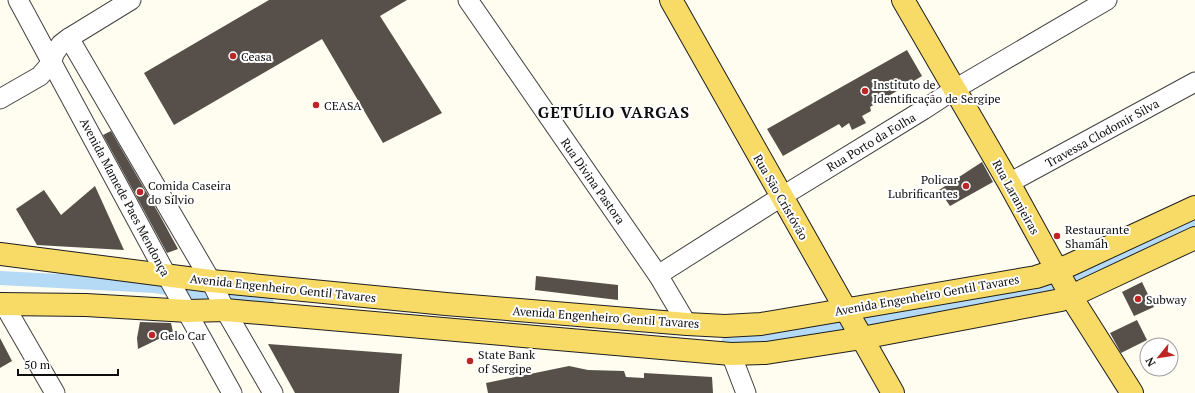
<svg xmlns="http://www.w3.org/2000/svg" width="1195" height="393" font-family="'PT Serif',serif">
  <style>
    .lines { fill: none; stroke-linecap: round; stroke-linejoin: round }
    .canal { stroke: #b4daf6; stroke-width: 14 }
    .building { fill: #57504a }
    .minor-casing { stroke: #414141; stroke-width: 21 }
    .major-casing { stroke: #1f1f1f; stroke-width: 24 }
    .minor { stroke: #fff; stroke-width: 19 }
    .major { stroke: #f8db66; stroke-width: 22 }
    .poi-dot { fill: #be2626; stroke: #fff; stroke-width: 1.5 }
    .labels { text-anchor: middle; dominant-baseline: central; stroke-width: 4; stroke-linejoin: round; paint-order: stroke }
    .poi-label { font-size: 12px; fill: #0e0e0e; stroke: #fff; text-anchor: start }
    .street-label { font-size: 12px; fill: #0e0e0e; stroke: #fff }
    .district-label { font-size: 16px; font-weight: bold; letter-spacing: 1px; fill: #0e0e0e; stroke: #fff }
  </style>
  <rect width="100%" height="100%" fill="#fffdef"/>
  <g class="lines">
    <!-- canal -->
    <g class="canal">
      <polyline points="0,278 155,286 267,303"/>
      <polyline points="728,343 739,344 1075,280 1195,223"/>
    </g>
  </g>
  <!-- building -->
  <g class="building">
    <polygon points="269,0 407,0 380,16 442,113 383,143 322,39 174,125 144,73"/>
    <polygon points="907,50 922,76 870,107 871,111 862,116 866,123 852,130 849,123 842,128 839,124 783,156 767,129"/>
    <polygon points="111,131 159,214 178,249 167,253 103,135"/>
    <polygon points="982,162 993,182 950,206 939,190"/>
    <polygon points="95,186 124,250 37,245 16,209 44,190 61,215"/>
    <polygon points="536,276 618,285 618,300 535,290"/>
    <polygon points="1142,282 1154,307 1134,316 1122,292"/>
    <polygon points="1137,320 1147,340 1121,353 1110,333"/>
    <polygon points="140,322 171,323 173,332 138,349 137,338"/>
    <polygon points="0,338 12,361 0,368"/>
    <polygon points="268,344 402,354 399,393 295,393"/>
    <polygon points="569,366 588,370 624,371 626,377 644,378 644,373 712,377 713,393 488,393 486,383"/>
  </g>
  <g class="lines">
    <!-- minor casing -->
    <g class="minor-casing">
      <g id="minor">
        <polyline points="18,0 167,276 232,393"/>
        <polyline points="468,0 658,275 687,324"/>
        <polyline points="69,38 211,281 225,310 273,393"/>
        <polyline points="0,99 40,76 52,62 54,54 61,44 69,38 131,0"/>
        <polyline points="1009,183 1195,82"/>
        <polyline points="658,275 781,197 923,110 955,89 1107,0"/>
        <polyline points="3,303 55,393"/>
        <polyline points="731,354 746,393"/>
      </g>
    </g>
    <!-- major casing -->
    <g class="major-casing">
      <g id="major">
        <polyline points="671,0 893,393"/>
        <polyline points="903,0 1009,183 1075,303 1132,393"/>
        <polyline points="0,254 211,281 446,304 687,324 725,326 761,324 1036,277 1057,270 1070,265 1195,207"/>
        <polyline points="0,304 86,305 188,311 225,310 731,354 766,353 862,338 1061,300 1082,291 1195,238"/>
      </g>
    </g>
    <!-- minor -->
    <use href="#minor" class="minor"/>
    <!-- major -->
    <use href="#major" class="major"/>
  </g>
  <!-- markers -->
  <g class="poi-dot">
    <circle cx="233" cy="56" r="4"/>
    <circle cx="865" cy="91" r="4"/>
    <circle cx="316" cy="105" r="4"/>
    <circle cx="966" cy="186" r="4"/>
    <circle cx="140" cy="192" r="4"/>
    <circle cx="1057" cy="236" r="4"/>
    <circle cx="1138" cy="299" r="4"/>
    <circle cx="152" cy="335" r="4"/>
    <circle cx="470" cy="361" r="4"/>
  </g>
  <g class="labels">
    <!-- poi labels -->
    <g class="poi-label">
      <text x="241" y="56">Ceasa</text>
      <text x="873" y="84">Instituto de<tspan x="873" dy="14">Identificação de Sergipe</tspan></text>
      <text x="324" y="105">CEASA</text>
      <text x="958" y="179" text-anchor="end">Policar<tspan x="958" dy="14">Lubrificantes</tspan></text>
      <text x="148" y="185">Comida Caseira<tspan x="148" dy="14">do Sílvio</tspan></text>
      <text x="1065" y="229">Restaurante<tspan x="1065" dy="14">Shamah</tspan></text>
      <text x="1146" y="299">Subway</text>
      <text x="160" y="335">Gelo Car</text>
      <text x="478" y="354">State Bank<tspan x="478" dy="14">of Sergipe</tspan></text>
    </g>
    <!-- street labels -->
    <g class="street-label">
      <text transform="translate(1102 133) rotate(-29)">Travessa Clodomir Silva</text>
      <text transform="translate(871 142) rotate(-31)">Rua Porto da Folha</text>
      <text transform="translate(593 181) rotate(55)">Rua Divina Pastora</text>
      <text transform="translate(125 197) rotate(62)">Avenida Mamede Paes Mendonça</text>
      <text transform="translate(781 197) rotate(60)">Rua São Cristóvão</text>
      <text transform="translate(1016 197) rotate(61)">Rua Laranjeiras</text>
      <text transform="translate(283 288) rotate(6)">Avenida Engenheiro Gentil Tavares</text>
      <text transform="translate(927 295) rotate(-10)">Avenida Engenheiro Gentil Tavares</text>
      <text transform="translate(606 317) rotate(4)">Avenida Engenheiro Gentil Tavares</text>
    </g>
    <!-- district labels -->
    <g class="district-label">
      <text x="614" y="112">GETÚLIO VARGAS</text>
    </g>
  </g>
  <!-- north arrow -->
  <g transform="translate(1159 357) rotate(240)"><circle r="19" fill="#ffffff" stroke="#9f9f9f"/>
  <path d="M0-3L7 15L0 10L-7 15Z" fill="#be2626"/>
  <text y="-6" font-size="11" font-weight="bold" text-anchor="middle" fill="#0e0e0e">N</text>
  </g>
  <!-- scale -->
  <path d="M18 369v6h100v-6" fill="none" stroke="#0e0e0e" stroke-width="2"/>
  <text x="24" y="369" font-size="12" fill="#0e0e0e" stroke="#ffffff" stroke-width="3" paint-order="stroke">50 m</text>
</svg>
